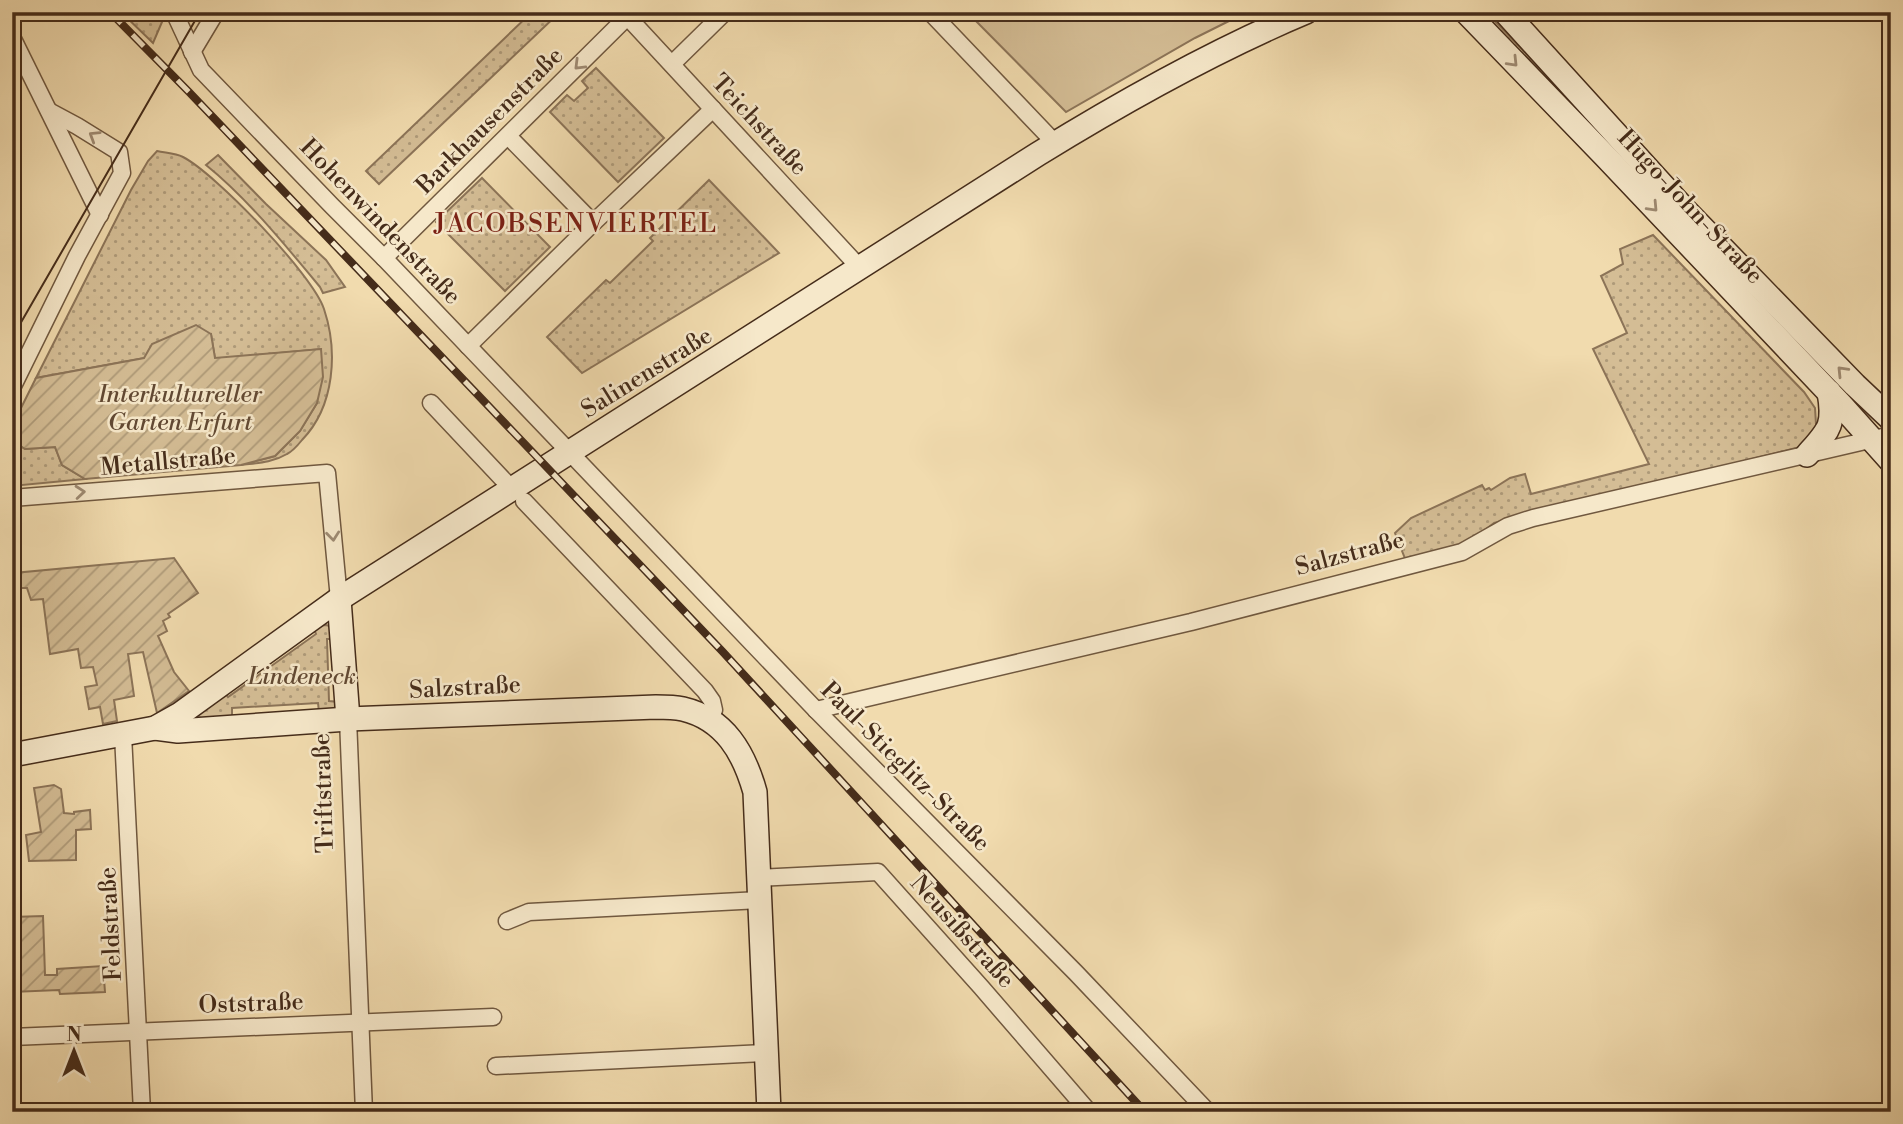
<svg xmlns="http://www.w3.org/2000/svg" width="1903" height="1124" font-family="'Libre Bodoni',serif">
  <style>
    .grass { fill: url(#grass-dots); stroke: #8c7458; stroke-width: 2 }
    .garden { fill: url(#garden-furrows); stroke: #8c7458; stroke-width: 2 }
    .pitch { fill: #d4bd95; stroke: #8c7458; stroke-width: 2 }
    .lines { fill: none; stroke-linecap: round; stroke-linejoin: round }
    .street-casing { stroke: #70583f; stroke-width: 19 }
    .secondary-casing { stroke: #452c1a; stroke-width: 26 }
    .street { stroke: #f6e8ca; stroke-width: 16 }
    .secondary { stroke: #f6e8ca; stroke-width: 23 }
    .tram { stroke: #452c1a; stroke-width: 2 }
    .rail-casing { stroke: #452c1a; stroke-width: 8 }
    .rail { stroke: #f6e8ca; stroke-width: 5; stroke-dasharray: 16; stroke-linecap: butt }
    .oneway { stroke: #9e8a72 }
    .labels { text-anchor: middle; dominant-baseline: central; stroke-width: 5; stroke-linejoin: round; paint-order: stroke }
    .street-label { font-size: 24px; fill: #452c1a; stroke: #f6e8ca }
    .park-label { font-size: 24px; font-style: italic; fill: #624933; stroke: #f6e8ca }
    .neighbourhood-label { font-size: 26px; letter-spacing: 2px; fill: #7a1f14; stroke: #f6e8ca }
  </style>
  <defs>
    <pattern id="grass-dots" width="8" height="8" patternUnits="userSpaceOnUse" patternTransform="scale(1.75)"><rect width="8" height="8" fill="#d4bd95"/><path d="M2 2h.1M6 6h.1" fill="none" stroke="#ae9a79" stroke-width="1.8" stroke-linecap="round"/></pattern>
    <pattern id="garden-furrows" width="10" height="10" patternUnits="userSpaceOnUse" patternTransform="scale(1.75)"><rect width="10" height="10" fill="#d4bd95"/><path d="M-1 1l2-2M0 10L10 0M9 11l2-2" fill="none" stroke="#ae9a79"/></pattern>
  </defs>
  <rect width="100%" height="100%" fill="#f1dbae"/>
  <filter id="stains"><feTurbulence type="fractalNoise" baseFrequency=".00286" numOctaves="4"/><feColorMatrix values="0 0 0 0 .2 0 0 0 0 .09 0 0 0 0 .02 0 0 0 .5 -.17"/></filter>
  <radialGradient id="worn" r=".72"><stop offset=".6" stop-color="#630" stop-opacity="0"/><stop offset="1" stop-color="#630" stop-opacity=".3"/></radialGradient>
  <!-- grass -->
  <g class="grass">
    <polygon points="121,12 156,12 162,22 153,43"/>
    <polygon points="532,12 560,12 379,184 366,171"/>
    <polygon points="1480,12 1486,12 1741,277 1740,281"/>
    <polygon points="596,68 664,138 618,182 550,112 567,95 574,101 588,88 582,81"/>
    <path d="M157 151C166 153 175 153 183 157 216 174 313 275 324 309 338 351 335 406 302 440 298 445 293 451 287 454 272 463 257 463 241 465L275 456 300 431 317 403 321 349 215 359 211 334 145 358 36 378 131 190 148 161Z"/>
    <path d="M218 155 266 204 326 260 345 287 323 293 320 287C286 246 247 198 206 165Z"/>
    <polygon points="482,178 550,247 505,291 436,222"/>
    <polygon points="709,180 779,253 582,373 547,337 606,280 610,283 653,241 650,238"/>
    <path d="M1653 235 1804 392 1815 408 1816 424 1821 426 1804 446 1494 523C1465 547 1442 551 1406 561L1395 533 1411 518 1482 485 1485 490 1489 488 1491 490 1510 478 1525 474 1531 494 1649 464 1593 349 1627 333 1601 276 1623 264 1620 249Z"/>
    <polygon points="12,440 25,449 55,447 62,465 85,479 12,486"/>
    <path d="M326 625 333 627 336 639H327L329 701 339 702C336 713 329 712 319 712L318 703 232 708V717L198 719 196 715 225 693 228 697 316 634 314 629 318 626Z"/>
  </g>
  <!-- garden -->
  <g class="garden">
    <polygon points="196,325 211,334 215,358 321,349 323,377 317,403 300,431 275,456 241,465 85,479 62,465 55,447 25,449 12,440 12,426 36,378 144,358 152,344"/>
    <polygon points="174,558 198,593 168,614 170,617 163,621 167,631 158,636 174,672 189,691 157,713 143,652 128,654 134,696 114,700 117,721 103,724 100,707 89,709 85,687 97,685 93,667 81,668 78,649 50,654 43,599 31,600 27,588 15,588 14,573"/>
    <polygon points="54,785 61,789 64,813 74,814 74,812 90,810 91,829 76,830 76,860 29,861 26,835 41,832 34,788"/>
    <polygon points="43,916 45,975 57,975 57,969 103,966 105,992 60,994 59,990 12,992 12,917"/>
  </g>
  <!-- pitch -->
  <polygon class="pitch" points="967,12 1247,12 1195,38 1066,112"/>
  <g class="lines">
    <!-- street casing -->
    <g class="street-casing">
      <g id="street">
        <polyline points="174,12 201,70 332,206 384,258 816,710 1076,973 1208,1112"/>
        <polyline points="623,12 860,268"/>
        <polyline points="930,12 1055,143"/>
        <polyline points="12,37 100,215"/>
        <polyline points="192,52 216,12"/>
        <polyline points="672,64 725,12"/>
        <polyline points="508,136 593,223"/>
        <polyline points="384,258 627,17"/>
        <polyline points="468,346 593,223 713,109"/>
        <polyline points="12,388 77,256 122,173 119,152 77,126 49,111"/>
        <polyline points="431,403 512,489"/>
        <polyline points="12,498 327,473 339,599"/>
        <polyline points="524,501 705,691 712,701 714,710 709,720"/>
        <polyline points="816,710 1191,622 1462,552 1508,526 1533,518 1891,435"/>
        <polyline points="348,719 364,1112"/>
        <polyline points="123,735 142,1112"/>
        <polyline points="759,878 878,872 981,987 1089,1112"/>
        <polyline points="507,921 529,912 760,900"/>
        <polyline points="12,1037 493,1017"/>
        <polyline points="496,1066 766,1053"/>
      </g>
    </g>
    <!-- secondary casing -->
    <g class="secondary-casing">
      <g id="secondary">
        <polyline points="1466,12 1606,157 1841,405 1891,461"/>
        <polyline points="1505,12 1685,210 1855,385 1891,419"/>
        <path d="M1807 455C1829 430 1835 426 1829 392"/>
        <polyline points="339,599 348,719"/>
        <path d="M155 728 178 731 348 719 656 707C665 707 674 707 683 709 725 719 744 753 755 792L769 1112"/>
        <path d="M12 755 155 728 180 714 339 599 1038 154C1124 101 1213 51 1306 12"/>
      </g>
    </g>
    <!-- street -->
    <use href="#street" class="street"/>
    <!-- secondary -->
    <use href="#secondary" class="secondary"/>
    <!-- tram -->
    <polyline class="tram" points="12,338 200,12"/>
    <!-- rail casing -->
    <g class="rail-casing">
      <polyline id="rail" points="110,12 189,92 722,651 1145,1112"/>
    </g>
    <!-- rail -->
    <use href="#rail" class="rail"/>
  </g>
  <!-- one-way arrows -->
  <defs><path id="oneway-chevron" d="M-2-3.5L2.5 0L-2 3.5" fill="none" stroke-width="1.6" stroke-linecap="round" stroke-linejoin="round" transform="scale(1.75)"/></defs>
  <g class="oneway">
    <use href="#oneway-chevron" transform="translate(1513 62) rotate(46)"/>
    <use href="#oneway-chevron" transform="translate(579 65) rotate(135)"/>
    <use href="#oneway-chevron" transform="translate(94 136) rotate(-148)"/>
    <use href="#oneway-chevron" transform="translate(1653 207) rotate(47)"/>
    <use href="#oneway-chevron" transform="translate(1842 371) rotate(-134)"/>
    <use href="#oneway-chevron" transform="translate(80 492) rotate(-5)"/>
    <use href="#oneway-chevron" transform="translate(333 536) rotate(84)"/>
  </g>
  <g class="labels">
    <!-- street labels -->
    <g class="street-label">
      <text transform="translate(490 121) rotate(-45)">Barkhausenstraße</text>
      <text transform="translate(759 125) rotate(47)">Teichstraße</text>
      <text transform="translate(1690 207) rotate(47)">Hugo-John-Straße</text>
      <text transform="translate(380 222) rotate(46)">Hohenwindenstraße</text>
      <text transform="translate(647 373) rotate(-32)">Salinenstraße</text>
      <text transform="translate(168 462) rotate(-5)">Metallstraße</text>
      <text transform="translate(1350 554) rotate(-15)">Salzstraße</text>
      <text transform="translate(465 688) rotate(-3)">Salzstraße</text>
      <text transform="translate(905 767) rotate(45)">Paul-Stieglitz-Straße</text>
      <text transform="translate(324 793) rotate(-92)">Triftstraße</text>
      <text transform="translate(111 924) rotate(-93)">Feldstraße</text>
      <text transform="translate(962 932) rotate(48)">Neusißstraße</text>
      <text transform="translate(251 1004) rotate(-2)">Oststraße</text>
    </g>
    <!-- park labels -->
    <g class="park-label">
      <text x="180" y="395">Interkultureller<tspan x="180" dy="28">Garten Erfurt</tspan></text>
      <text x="302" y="677">Lindeneck</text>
    </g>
    <!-- neighbourhood labels -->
    <g class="neighbourhood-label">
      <text x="576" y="224">JACOBSENVIERTEL</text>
    </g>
  </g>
  <!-- margin -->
  <rect width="1903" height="1124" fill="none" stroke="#f1dbae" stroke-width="42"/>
  <rect x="14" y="14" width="1875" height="1096" fill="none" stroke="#452c1a" stroke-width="3.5"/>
  <rect x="21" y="21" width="1861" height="1082" fill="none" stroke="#452c1a" stroke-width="2"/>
  <!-- north arrow -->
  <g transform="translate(74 1051)" stroke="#f6e8ca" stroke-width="5" paint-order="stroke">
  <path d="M0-5L12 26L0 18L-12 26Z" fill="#452c1a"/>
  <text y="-10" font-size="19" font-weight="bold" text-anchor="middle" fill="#452c1a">N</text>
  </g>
  <rect width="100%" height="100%" filter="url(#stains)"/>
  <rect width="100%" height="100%" fill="url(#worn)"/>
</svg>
